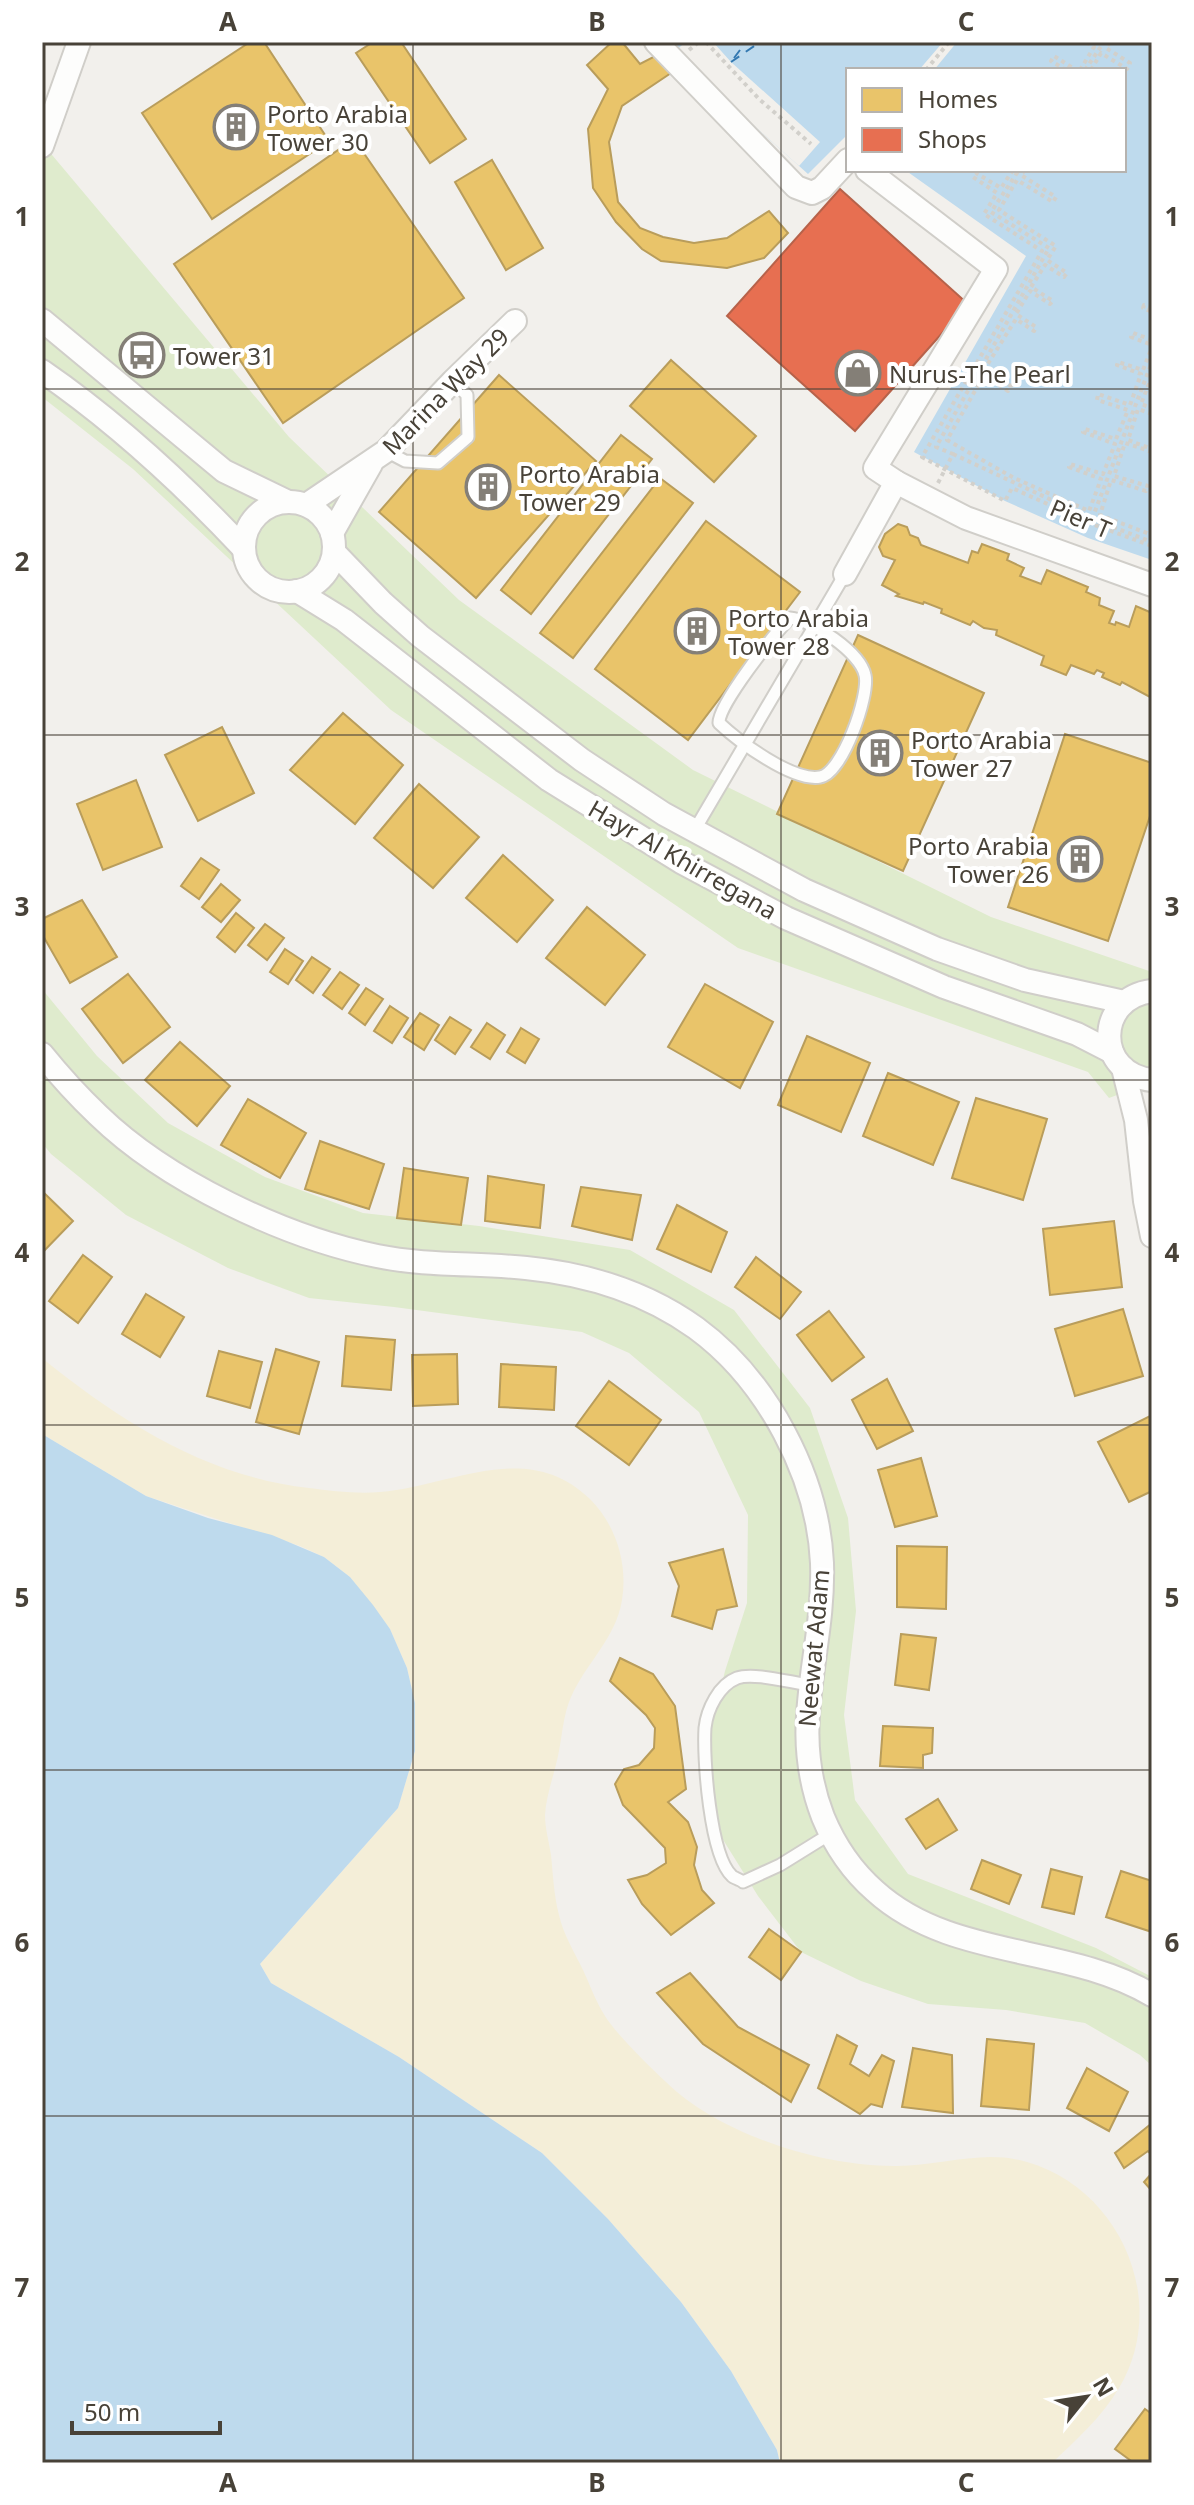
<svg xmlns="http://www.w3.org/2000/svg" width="1194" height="2505" font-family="'Noto Sans',sans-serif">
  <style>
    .green { fill: #dfebcd }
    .sand { fill: #f4eed8 }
    .water { fill: #bedaed }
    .pier { fill: #f2f0ec }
    .homes { fill: #e9c46a; stroke: #b99d5b; stroke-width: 2 }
    .shops { fill: #e76f51; stroke: #b7624a; stroke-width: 2 }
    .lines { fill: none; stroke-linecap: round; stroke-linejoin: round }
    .ferry { stroke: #3479b1; stroke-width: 2; stroke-dasharray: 10 8; stroke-linecap: butt }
    .lane-casing { stroke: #d0cec9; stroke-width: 15 }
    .street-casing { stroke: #d0cec9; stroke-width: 26 }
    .path { stroke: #d2d0cb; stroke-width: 4; stroke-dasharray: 4 4; stroke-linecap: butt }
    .lane { stroke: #fdfdfc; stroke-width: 11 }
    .street { stroke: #fdfdfc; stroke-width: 22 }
    .grid { fill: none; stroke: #484238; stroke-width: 2; stroke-opacity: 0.55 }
    .labels { text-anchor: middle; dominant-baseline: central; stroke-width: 8; stroke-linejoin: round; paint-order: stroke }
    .poi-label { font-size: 24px; fill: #484238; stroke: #fff; text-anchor: start }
    .street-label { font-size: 24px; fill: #484238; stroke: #fff }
    .neatline { fill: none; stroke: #484238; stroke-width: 3 }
    .grid-label { font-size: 26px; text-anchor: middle; font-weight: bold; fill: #484238 }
  </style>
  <rect width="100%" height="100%" fill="#f2f0ec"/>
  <!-- green -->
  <g class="green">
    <polygon points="42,143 289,437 459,600 693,770 991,917 1152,972 1152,1082 1109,1098 1088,1072 738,948 391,710 133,469 42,397"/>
    <polygon points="42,989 97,1056 168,1123 265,1177 363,1213 479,1226 630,1250 734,1310 810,1408 848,1518 856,1611 844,1715 855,1800 908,1874 1096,1948 1152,1977 1152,2066 1140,2055 1085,2023 1006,2010 928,2004 861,1981 801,1952 758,1896 722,1838 706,1751 725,1671 747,1603 748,1515 699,1412 629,1353 582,1332 394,1307 309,1298 228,1268 126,1215 51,1154 42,1143"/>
  </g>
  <!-- sand -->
  <path class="sand" d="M42 1358C120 1421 207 1477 309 1488 331 1491 358 1494 380 1492 452 1486 527 1438 590 1499 616 1525 628 1564 622 1600 616 1638 586 1663 571 1697 563 1715 562 1738 558 1756 554 1775 546 1796 545 1815 545 1828 549 1842 551 1855 553 1875 554 1896 559 1915 563 1934 575 1953 583 1970 590 1985 596 2002 605 2016 617 2035 648 2065 666 2082 720 2135 823 2167 897 2166 941 2166 984 2149 1027 2162 1121 2189 1170 2303 1119 2388 1102 2417 1076 2440 1052 2463H780L777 2450 731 2371 681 2302 608 2219 542 2153 399 2057 271 1983 260 1964 398 1808 415 1751V1703L407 1668 390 1629 350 1577 324 1557 300 1546 146 1496 42 1434Z"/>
  <!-- water -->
  <g class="water">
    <polygon points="668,42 1152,42 1152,560 1088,538 1005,501 914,452 1026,256 905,170 1124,170 1124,70 848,70 848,134 808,174 713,89"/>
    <polygon points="42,1434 146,1496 208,1518 272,1535 324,1557 350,1577 373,1605 390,1629 407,1668 415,1703 415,1751 398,1808 260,1964 271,1983 399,2057 542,2153 608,2219 681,2302 731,2371 777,2450 780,2463 42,2463"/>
  </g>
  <!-- pier -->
  <g class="pier">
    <polygon points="686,42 713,42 731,62 820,142 799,166 713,89 676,50"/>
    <polygon points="943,42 957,42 934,70 919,70"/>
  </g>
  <!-- homes -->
  <g class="homes">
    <polygon points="250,42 264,42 329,141 212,219 142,113"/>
    <polygon points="373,42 401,42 466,139 430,163 356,53"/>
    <polygon points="612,42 622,42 640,64 663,52 674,71 622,106 609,142 618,202 640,228 663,237 694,243 727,238 769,211 788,233 764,258 727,268 661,261 642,249 616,222 593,188 588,129 608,89 587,65"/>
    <polygon points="354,139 464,298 283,423 174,264"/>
    <polygon points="492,160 543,248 506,270 455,182"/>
    <polygon points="671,360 756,436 714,482 630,406"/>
    <polygon points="499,375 596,461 476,598 379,512"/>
    <polygon points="621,435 652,459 531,614 501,590"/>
    <polygon points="660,478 693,503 573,658 540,633"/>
    <polygon points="706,521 800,592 688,740 595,669"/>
    <polygon points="898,524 907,527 910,535 918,538 921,545 968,563 972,551 978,553 982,544 1009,554 1007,560 1024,568 1020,576 1041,584 1047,570 1088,587 1086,592 1100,598 1099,605 1114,611 1109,623 1115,625 1116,622 1129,627 1136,606 1152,613 1152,698 1122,682 1120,685 1102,677 1104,673 1097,670 1094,674 1071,665 1066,675 1041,665 1044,656 996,635 997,630 984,628 973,621 970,625 941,613 942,609 924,602 923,604 896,596 899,594 882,585 895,560 883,556 879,547 885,534"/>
    <polygon points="858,635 984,693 903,871 777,814"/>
    <polygon points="343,713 403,765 355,824 290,770"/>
    <polygon points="222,727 254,793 198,821 165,755"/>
    <polygon points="1065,734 1152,763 1152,810 1108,941 1008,907"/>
    <polygon points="136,780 162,847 103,870 77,804"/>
    <polygon points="419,784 479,837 433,888 374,838"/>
    <polygon points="503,855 553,900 517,942 466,898"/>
    <polygon points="201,858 219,870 199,899 181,886"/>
    <polygon points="221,884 240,900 221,922 202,907"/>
    <polygon points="82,900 117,957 70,983 42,934 42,919"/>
    <polygon points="587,907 645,955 605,1005 546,958"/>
    <polygon points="236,913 254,928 235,952 217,937"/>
    <polygon points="265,924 284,938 267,960 248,945"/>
    <polygon points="285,949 303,961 288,984 270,972"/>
    <polygon points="312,957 330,969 313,993 296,980"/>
    <polygon points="340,972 359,985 342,1009 323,995"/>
    <polygon points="128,974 170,1027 123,1063 82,1009"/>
    <polygon points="705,984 773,1022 740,1088 668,1047"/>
    <polygon points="366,988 383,999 365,1025 349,1013"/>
    <polygon points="390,1006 408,1018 392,1043 374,1031"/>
    <polygon points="420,1013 439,1025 424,1050 404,1037"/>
    <polygon points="450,1017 471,1030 455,1054 435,1040"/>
    <polygon points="487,1023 505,1035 490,1059 471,1047"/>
    <polygon points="521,1028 539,1039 525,1063 507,1052"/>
    <polygon points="807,1036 870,1063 841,1132 778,1105"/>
    <polygon points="180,1042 230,1086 197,1126 145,1080"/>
    <polygon points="888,1073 959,1102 933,1165 863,1136"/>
    <polygon points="976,1098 1047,1119 1023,1200 952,1178"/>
    <polygon points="248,1099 306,1133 280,1178 221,1145"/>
    <polygon points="320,1141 384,1164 369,1209 305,1189"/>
    <polygon points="404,1168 468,1178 461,1225 397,1218"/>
    <polygon points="488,1176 544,1185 540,1228 485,1221"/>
    <polygon points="581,1187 641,1195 632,1240 572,1226"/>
    <polygon points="42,1191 73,1221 42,1253"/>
    <polygon points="677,1205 727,1232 711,1272 657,1249"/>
    <polygon points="1114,1221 1122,1287 1050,1295 1043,1229"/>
    <polygon points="83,1255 112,1277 78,1323 49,1301"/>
    <polygon points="756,1257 801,1292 780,1319 735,1287"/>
    <polygon points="146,1294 184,1317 160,1357 122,1334"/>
    <polygon points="1123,1309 1143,1376 1075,1396 1055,1329"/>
    <polygon points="829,1311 864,1357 832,1381 797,1335"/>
    <polygon points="346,1336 395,1340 391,1390 342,1386"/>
    <polygon points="276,1349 319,1362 299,1434 256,1422"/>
    <polygon points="219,1351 262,1362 250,1408 207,1396"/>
    <polygon points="457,1354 458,1404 413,1406 412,1355"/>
    <polygon points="501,1364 556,1367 554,1410 499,1407"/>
    <polygon points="887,1379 913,1431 877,1449 852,1400"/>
    <polygon points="609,1381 661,1420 629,1465 576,1426"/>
    <polygon points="1152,1415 1152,1491 1129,1502 1098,1442"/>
    <polygon points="921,1458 937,1516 895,1527 878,1470"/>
    <polygon points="897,1546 947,1547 946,1609 897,1607"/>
    <polygon points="723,1549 737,1606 717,1610 712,1629 672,1616 679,1586 669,1563"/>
    <polygon points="901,1634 936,1638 929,1690 895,1685"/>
    <polygon points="620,1658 653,1674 675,1706 686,1789 668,1802 688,1822 697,1847 694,1865 702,1890 714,1903 671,1935 642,1904 628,1880 647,1875 666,1863 665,1848 623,1805 615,1784 624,1769 639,1765 654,1748 655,1728 646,1715 610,1681"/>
    <polygon points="883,1726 933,1728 932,1753 923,1755 923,1768 880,1766"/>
    <polygon points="938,1799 957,1830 926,1849 906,1819"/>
    <polygon points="982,1860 1021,1875 1009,1904 971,1889"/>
    <polygon points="1051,1869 1082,1877 1074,1914 1042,1907"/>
    <polygon points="1121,1871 1152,1881 1152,1932 1106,1917"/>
    <polygon points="769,1929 801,1952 781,1980 749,1957"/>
    <polygon points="690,1973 738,2027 809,2065 791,2102 703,2044 657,1993"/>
    <polygon points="837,2035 857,2046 850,2064 869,2076 882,2055 894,2061 882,2107 871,2104 860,2114 818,2088"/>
    <polygon points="987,2039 1034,2044 1029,2110 981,2106"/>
    <polygon points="913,2048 952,2055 953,2113 902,2107"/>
    <polygon points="1087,2068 1128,2092 1109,2131 1067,2108"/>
    <polygon points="1152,2123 1152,2156 1148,2151 1124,2168 1115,2153"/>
    <polygon points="1152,2173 1152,2191 1144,2182"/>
    <polygon points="1145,2409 1152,2414 1152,2463 1134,2463 1115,2449"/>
  </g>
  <!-- shops -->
  <polygon class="shops" points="840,189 968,304 855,431 727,316"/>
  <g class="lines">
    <!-- ferry -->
    <g class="ferry">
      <polyline points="734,58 746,42"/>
      <polyline points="731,62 760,42"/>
    </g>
    <!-- lane casing -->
    <g class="lane-casing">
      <g id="lane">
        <polyline points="386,451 405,461 438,463 468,437 467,395 453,381"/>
        <path d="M790 618C812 620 860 652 865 675 870 695 842 774 820 777 793 782 738 741 719 723 718 705 775 633 790 618Z"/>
        <polyline points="694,831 845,574"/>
        <path d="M810 1685C792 1683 754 1672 737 1678 719 1685 707 1709 705 1728 703 1758 710 1856 732 1876 734 1878 741 1880 743 1882L780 1865 830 1834"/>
      </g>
    </g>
    <!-- street casing -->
    <g class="street-casing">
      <g id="street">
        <polyline points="656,42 796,187 812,193 822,188 848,160"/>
        <polyline points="42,146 79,42"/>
        <polyline points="867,170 996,269 875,468 896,482"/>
        <polyline points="42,320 224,471 288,502"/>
        <path d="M42 371C116 422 183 484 244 549"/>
        <circle cx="289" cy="547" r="45"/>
        <polyline points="306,505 386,451 453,381 515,321"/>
        <polyline points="332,533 371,464"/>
        <polyline points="334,552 383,603 420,636 582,760 664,814 804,890 937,949 1025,980 1124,1002"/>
        <polyline points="845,574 896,482 966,518 1152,585"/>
        <polyline points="297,591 344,620 549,780 681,862 786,918 944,987 1077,1034 1112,1052"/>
        <path d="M1152 991C1095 998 1095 1074 1152 1080"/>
        <path d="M42 1054C59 1075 78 1096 98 1115 166 1181 284 1237 377 1256 425 1266 477 1263 526 1268 587 1274 646 1292 696 1328 767 1380 818 1476 822 1563 825 1655 787 1724 823 1817 835 1846 851 1870 875 1891 951 1960 1066 1944 1152 1995"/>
        <polyline points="1123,1068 1136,1120 1145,1201 1152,1236"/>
      </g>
    </g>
    <!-- path -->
    <g class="path">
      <polyline points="706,42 759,99 811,144"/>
      <polyline points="1096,42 1098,42"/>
      <polyline points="689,50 699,42"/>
      <polyline points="926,70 949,42"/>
      <polyline points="1066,70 1051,61 1054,56 1076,70"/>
      <polyline points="1080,70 1094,47 1086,42"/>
      <polyline points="1085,70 1104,42"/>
      <polyline points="1091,70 1101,53 1127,69 1130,63 1106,48 1110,42"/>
      <polyline points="1013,170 1001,188 976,173 973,177 997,193 984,214 1042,251 922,457 1005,501 1012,488 1092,524 1152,546"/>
      <polyline points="1025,170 1021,175 1056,197 1053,202 1017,180 999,210 1056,246 1047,260 1067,273 1064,277 1045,265 1031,287 1053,301 1050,304 1030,291 1016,314 1036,327 1034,331 1016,319 984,370 1011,386 1008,391 984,375 947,440 1014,478 1089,511 1101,479 1069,467 1070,464 1103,474 1115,444 1083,432 1085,429 1116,439 1128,410 1097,400 1098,394 1130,405 1141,374 1117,365 1118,362 1143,370 1152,347"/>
      <polyline points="1152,308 1144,305 1143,308 1152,312"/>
      <polyline points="1152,340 1133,333 1131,337 1152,345"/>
      <polyline points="1152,376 1141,404 1152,408"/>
      <polyline points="1152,414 1138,409 1128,440 1152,449"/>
      <polyline points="1152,452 1125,443 1114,476 1148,486 1146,491 1111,480 1100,515 1152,535"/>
      <polyline points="953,454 1092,519 1152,542"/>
      <polyline points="938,483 953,454 936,447 1049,248 991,212 1019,170"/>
      <polyline points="1092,519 1152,362"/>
    </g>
    <!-- lane -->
    <use href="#lane" class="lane"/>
    <!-- street -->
    <use href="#street" class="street"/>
  </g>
  <!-- grid -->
  <path class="grid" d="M413 42V2463M781 42V2463M42 389H1152M42 735H1152M42 1080H1152M42 1425H1152M42 1770H1152M42 2116H1152"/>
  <!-- icons -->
  <defs>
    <g id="building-ring" transform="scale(2.3)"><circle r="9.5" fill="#fff" stroke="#847f77" stroke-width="1.5"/><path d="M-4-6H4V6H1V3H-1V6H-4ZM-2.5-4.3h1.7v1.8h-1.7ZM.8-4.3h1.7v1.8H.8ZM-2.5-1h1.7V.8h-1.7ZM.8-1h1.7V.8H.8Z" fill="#847f77"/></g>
    <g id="bus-ring" transform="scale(2.3)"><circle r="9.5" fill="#fff" stroke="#847f77" stroke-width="1.5"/><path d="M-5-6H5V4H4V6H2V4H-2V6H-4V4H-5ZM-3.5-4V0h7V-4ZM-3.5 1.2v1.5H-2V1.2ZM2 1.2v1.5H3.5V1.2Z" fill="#847f77"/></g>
    <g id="shop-ring" transform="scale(2.3)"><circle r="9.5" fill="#fff" stroke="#847f77" stroke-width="1.5"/><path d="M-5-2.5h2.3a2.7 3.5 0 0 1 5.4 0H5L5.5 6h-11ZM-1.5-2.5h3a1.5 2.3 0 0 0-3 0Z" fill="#847f77"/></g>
  </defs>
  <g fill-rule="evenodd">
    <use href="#building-ring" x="236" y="127"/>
    <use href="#bus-ring" x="142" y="355"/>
    <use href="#shop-ring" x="858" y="373"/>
    <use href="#building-ring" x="488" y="487"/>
    <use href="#building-ring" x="697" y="631"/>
    <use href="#building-ring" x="880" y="753"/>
    <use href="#building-ring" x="1080" y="859"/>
  </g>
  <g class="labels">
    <!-- poi labels -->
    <g class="poi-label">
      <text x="267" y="113">Porto Arabia<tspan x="267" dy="28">Tower 30</tspan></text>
      <text x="173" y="355">Tower 31</text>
      <text x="889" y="373">Nurus-The Pearl</text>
      <text x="519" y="473">Porto Arabia<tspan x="519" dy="28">Tower 29</tspan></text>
      <text x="728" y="617">Porto Arabia<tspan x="728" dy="28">Tower 28</tspan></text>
      <text x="911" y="739">Porto Arabia<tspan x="911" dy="28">Tower 27</tspan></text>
      <text x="1049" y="845" text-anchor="end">Porto Arabia<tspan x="1049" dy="28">Tower 26</tspan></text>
    </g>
    <!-- street labels -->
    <g class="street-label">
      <text transform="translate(445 391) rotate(-45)">Marina Way 29</text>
      <text transform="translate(1081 518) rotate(23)">Pier T</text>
      <text transform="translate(683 859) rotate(30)">Hayr Al Khirregana</text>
      <text transform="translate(813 1648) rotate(-85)">Neewat Adam</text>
    </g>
  </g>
  <!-- border -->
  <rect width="1194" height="2505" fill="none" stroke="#ffffff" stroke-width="88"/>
  <!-- legend -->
  <rect x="846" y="68" width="280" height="104" fill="#ffffff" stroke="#b6b3af" stroke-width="2"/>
  <rect x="862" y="88" width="40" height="24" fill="#e9c46a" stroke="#b6b3af" stroke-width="2"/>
  <text x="918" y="108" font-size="24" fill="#484238">Homes</text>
  <rect x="862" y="128" width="40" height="24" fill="#e76f51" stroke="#b6b3af" stroke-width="2"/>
  <text x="918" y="148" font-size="24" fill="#484238">Shops</text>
  <!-- north arrow -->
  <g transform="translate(1086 2397) rotate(60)" stroke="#ffffff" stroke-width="6" paint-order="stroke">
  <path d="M0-6L14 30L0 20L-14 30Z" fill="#484238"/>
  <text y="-12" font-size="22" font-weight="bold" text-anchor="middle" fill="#484238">N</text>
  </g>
  <!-- scale -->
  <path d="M72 2421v12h148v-12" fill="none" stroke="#484238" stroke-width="4"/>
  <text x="84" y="2421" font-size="24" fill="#484238" stroke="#ffffff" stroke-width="6" paint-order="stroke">50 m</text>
  <rect x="44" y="44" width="1106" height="2417" class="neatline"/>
  <g class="grid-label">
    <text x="228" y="31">A</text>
    <text x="597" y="31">B</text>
    <text x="966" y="31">C</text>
    <text x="22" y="226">1</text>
    <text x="1172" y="226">1</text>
    <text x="22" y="571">2</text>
    <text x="1172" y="571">2</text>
    <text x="22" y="916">3</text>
    <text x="1172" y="916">3</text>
    <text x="22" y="1262">4</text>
    <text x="1172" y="1262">4</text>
    <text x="22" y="1607">5</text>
    <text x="1172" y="1607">5</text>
    <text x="22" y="1952">6</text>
    <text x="1172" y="1952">6</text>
    <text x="22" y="2297">7</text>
    <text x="1172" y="2297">7</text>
    <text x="228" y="2492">A</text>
    <text x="597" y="2492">B</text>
    <text x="966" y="2492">C</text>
  </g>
</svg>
